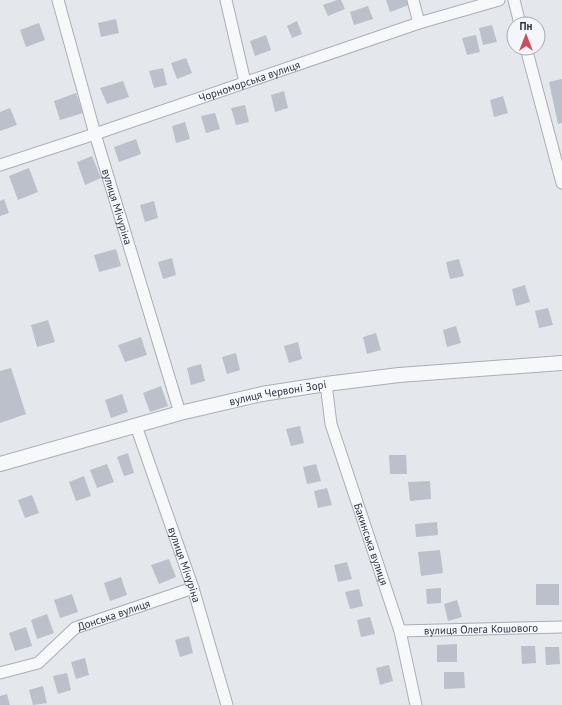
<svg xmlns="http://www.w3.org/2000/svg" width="562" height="705" font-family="'PT Sans',sans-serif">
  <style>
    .building { fill: #bbc0ca }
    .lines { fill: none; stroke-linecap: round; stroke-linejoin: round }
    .minor-casing { stroke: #a9aeb7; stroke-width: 13 }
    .tertiary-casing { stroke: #a9aeb7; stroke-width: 16 }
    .minor { stroke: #f7f8fa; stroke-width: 11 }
    .tertiary { stroke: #f7f8fa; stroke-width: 14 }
    .labels { text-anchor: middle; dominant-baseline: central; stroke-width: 3.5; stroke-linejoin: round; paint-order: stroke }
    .street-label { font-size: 11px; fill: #2b3445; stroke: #f4f6f9 }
  </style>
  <rect width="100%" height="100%" fill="#e4e7ec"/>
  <!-- building -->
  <g class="building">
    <polygon points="337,0 341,0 345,9 328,16 323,5"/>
    <polygon points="386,0 407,0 409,5 390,12"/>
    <polygon points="368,6 373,19 354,25 350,12"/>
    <polygon points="116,19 119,33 101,37 98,23"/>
    <polygon points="297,21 302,34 292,38 287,26"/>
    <polygon points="39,23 45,40 26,47 20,30"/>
    <polygon points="492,25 497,42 483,45 479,28"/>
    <polygon points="266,35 271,50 255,56 250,41"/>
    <polygon points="476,35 480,52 467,55 462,38"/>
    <polygon points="186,58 192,73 177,79 171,63"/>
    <polygon points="163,68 167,85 154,88 149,71"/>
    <polygon points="562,79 562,123 558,124 549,82"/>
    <polygon points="123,81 129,97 107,104 100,88"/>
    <polygon points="284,91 288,108 275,112 271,95"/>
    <polygon points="76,93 83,113 60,120 54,101"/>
    <polygon points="503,96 508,113 494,117 490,100"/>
    <polygon points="245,105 249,122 236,125 231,108"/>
    <polygon points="10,108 17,125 0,131 0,112"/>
    <polygon points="215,113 220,129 206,133 201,116"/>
    <polygon points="185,122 190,139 176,143 172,126"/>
    <polygon points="136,139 141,154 119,162 114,147"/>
    <polygon points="92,156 101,178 85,185 77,162"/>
    <polygon points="29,168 38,192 18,200 9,176"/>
    <polygon points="4,199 9,213 0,216 0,201"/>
    <polygon points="154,201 158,218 145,222 140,205"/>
    <polygon points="116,249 121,266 99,272 94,255"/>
    <polygon points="172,258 176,275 163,279 158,262"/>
    <polygon points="459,259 464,276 450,279 446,262"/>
    <polygon points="525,285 530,302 516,306 512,289"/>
    <polygon points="548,308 553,325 539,328 535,311"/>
    <polygon points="48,320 55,342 37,347 31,325"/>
    <polygon points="456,326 461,343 447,347 443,330"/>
    <polygon points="376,333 381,350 367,354 363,337"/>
    <polygon points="141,337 147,355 125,362 118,345"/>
    <polygon points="298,342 302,359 289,363 284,346"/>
    <polygon points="236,353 240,370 227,374 222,357"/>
    <polygon points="201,364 205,381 191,385 187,368"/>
    <polygon points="11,368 26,414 0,423 0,371"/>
    <polygon points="161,386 168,406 150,412 143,393"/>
    <polygon points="122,394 128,412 111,418 105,400"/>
    <polygon points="300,426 304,443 291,446 286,429"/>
    <polygon points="128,453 134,473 124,476 117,457"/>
    <polygon points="389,455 406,455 407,474 390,474"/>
    <polygon points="107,464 114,482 97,488 90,470"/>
    <polygon points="316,464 321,481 307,484 303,467"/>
    <polygon points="84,476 91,496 76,501 69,482"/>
    <polygon points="430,481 431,499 410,501 408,482"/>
    <polygon points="327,488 332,505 318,508 314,491"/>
    <polygon points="32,495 39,513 25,518 18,500"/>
    <polygon points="437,522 438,535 416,537 415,524"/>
    <polygon points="440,550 443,573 421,576 418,552"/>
    <polygon points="169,559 176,577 159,584 151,565"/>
    <polygon points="347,562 352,579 338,582 334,565"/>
    <polygon points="121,577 127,595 110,601 104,583"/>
    <rect x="536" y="584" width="23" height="21"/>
    <polygon points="441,588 441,603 427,604 426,589"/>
    <polygon points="359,589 363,606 350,609 345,592"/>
    <polygon points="72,594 78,612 60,618 54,600"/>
    <polygon points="457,600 462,617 448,621 444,604"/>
    <polygon points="47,614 54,633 37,639 31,620"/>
    <polygon points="370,617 375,634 361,637 357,620"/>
    <polygon points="26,627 32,646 15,651 9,633"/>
    <polygon points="189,636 193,653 180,657 175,640"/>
    <polygon points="457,644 457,662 437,662 437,645"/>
    <polygon points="521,646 535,646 536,663 522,664"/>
    <polygon points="545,647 559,647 560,664 546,665"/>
    <polygon points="85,658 89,675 76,679 71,662"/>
    <polygon points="389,665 393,681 380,685 376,668"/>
    <polygon points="444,672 464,672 465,688 444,689"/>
    <polygon points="67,673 71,690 58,694 53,676"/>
    <polygon points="43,686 47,703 33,705 29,690"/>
    <polygon points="7,694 10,705 0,705 0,696"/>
  </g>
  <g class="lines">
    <!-- minor casing -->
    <g class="minor-casing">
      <g id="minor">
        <path id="s1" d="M58 0 95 134 180 413"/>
        <polyline points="226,0 245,82"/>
        <polyline points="413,0 419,23"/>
        <polyline points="514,0 520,24"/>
        <polyline points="526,48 562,183"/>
        <path id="s2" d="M0 165 95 134 419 23 499 0"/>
        <path id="s3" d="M326 384 331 424 400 631 416 705"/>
        <path id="s4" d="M136 426 193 588 227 705"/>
        <path id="s5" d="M400 631 562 627"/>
        <path id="s6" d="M0 673 38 663 75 628 193 588"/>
      </g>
    </g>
    <!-- tertiary casing -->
    <g class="tertiary-casing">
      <g id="tertiary">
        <path id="s7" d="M0 464 180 413 262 394 326 384 399 375 562 363"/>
      </g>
    </g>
    <!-- minor -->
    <use href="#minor" class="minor"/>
    <!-- tertiary -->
    <use href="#tertiary" class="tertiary"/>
  </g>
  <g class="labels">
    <!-- street labels -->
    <g class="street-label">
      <text stroke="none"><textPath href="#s2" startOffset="263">Чорноморська вулиця</textPath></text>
      <text stroke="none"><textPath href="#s1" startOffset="215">вулиця Мічуріна</textPath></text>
      <text stroke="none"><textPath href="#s7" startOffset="287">вулиця Червоні Зорі</textPath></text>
      <text stroke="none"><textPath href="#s3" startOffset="167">Бакинська вулиця</textPath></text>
      <text stroke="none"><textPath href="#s4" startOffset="147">вулиця Мічуріна</textPath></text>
      <text stroke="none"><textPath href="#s6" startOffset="131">Донська вулиця</textPath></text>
      <text stroke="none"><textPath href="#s5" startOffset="81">вулиця Олега Кошового</textPath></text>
    </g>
  </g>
  <!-- north arrow -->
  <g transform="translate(526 36)"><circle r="19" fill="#f4f6f9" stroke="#a4a8b1"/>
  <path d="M0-3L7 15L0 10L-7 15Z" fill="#d1495b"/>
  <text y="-6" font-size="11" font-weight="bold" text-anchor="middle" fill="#2b3445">Пн</text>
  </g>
</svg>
